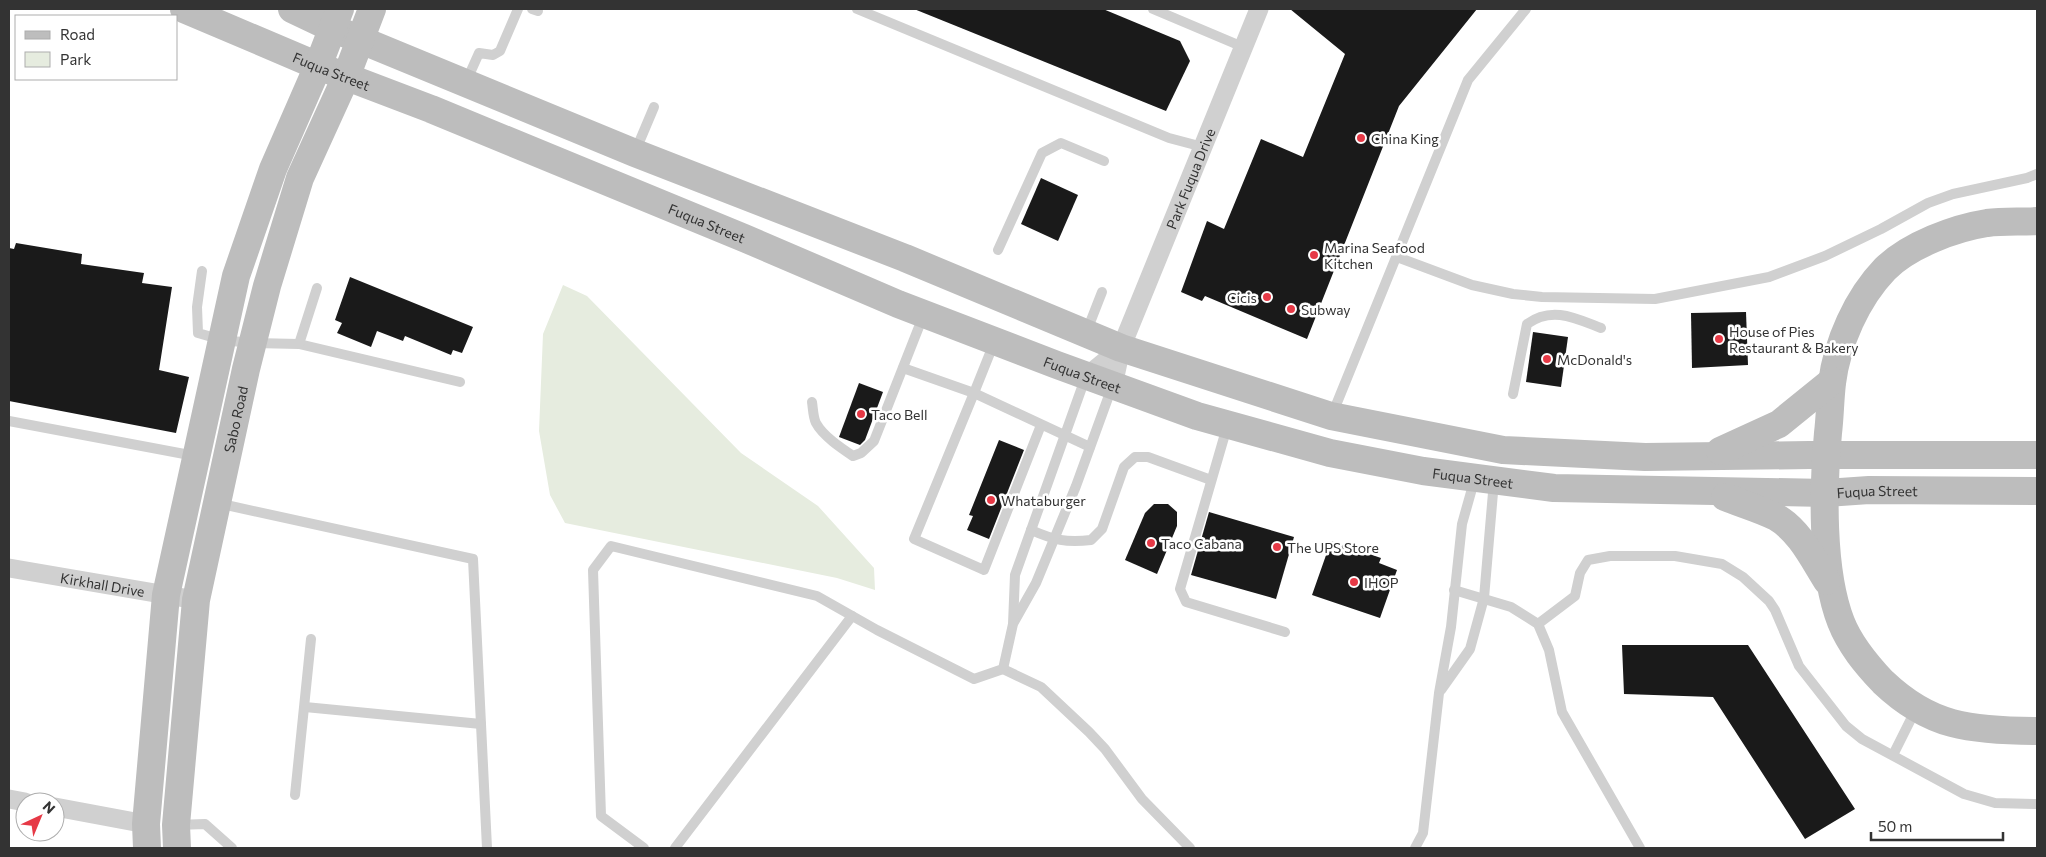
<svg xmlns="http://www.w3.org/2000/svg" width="2046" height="857" font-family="Commissioner,sans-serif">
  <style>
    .green { fill: #e6ecdf }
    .building { fill: #1a1a1a }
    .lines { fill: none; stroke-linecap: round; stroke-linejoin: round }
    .lane { stroke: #d0d0d0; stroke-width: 10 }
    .street { stroke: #d0d0d0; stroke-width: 19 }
    .secondary { stroke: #bdbdbd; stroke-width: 28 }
    .poi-dot { fill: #e63946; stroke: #fff; stroke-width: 2 }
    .labels { text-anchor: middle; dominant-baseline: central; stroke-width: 5; stroke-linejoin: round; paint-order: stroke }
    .street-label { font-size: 14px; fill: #333; stroke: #fff }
    .poi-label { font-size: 14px; fill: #333; stroke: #fff; text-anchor: start }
  </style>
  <rect width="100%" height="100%" fill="#fff"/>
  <!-- green -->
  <polygon class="green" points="563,285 587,296 741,453 818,506 874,568 875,590 837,578 565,523 550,495 539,431 543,334"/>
  <!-- building -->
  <g class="building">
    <polygon points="914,9 1103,9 1180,41 1190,61 1166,111"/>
    <polygon points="1290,9 1477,9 1399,106 1307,339 1205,296 1202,301 1181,292 1207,221 1224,229 1261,139 1303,157 1345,54"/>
    <polygon points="1041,178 1078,195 1058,241 1021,224"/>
    <polygon points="16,243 82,254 81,264 144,273 142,283 172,287 159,370 189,377 176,433 9,401 9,248 14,249"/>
    <polygon points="350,277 473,327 462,353 453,350 451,355 405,336 403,341 377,331 371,347 337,333 342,323 335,320"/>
    <polygon points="1746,312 1748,365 1692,368 1691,313"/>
    <polygon points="1533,332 1568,337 1561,387 1526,382"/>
    <polygon points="859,383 883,392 865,440 860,445 839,437"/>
    <polygon points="999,440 1024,450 989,539 967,530 973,516 969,515"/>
    <polygon points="1154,504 1168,504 1177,512 1177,526 1157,574 1125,560 1145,513"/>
    <polygon points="1209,512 1294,537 1276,599 1191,575"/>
    <polygon points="1331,541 1381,558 1379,563 1397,570 1380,618 1312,595"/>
    <polygon points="1622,645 1748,645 1855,809 1805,839 1713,697 1624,694"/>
  </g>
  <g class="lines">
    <!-- lane -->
    <g class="lane">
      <polyline points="532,9 538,11"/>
      <polyline points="857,9 1169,138 1203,147"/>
      <polyline points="1153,9 1243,47"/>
      <polyline points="466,82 479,53 493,55 500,51 518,9"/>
      <polyline points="635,152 654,107"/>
      <polyline points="998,250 1042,153 1061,143 1104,161"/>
      <polyline points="1397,257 1472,285 1513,294 1542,297 1655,299 1769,277 1825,256 1881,229 1928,203 1953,194 2027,178 2037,174"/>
      <polyline points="202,271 197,307 198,333 222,340 252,343 299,344 460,382"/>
      <polyline points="1086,333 1102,292"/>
      <polyline points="299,344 317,288"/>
      <polyline points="903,368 974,393 994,343"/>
      <path d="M1513 394 1527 324C1552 306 1575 318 1601 328"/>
      <path d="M812 402C813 408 813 417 816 423 823 436 841 448 853 456L861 453 874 441 924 314"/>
      <polyline points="1332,415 1468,80 1526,9"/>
      <polyline points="9,421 195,456"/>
      <polyline points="1041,425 984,570 914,539 974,393 1090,447"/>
      <polyline points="1227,427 1180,589 1186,602 1285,632"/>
      <polyline points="217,503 473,559 487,848"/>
      <path d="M1031 530C1054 540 1066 543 1091 540L1102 529 1124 467 1135 457H1148L1211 480"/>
      <polyline points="1454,590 1511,607 1538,624 1549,650 1562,712 1640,848"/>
      <polyline points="1014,622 1036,583 1076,486 1112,387"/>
      <polyline points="1538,624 1575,596 1580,573 1588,560 1610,556 1675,556 1722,564 1743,577 1769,601 1775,610 1799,666 1846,726 1862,739 1964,794 1995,803 2037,804"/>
      <polyline points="1003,669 1041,687 1089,732 1105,749 1142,799 1190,848"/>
      <polyline points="1441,690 1470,649 1484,598 1494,481"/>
      <polyline points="305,707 481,724"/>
      <polyline points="1893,755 1916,709"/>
      <polyline points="295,795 311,639"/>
      <polyline points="177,825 205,824 232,848"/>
      <polyline points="644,848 601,816 593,570 611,546 817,596 877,630 974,679 1003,669 1013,624 1015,575 1086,376"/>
      <polyline points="675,848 852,616"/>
      <polyline points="1415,848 1423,833 1439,693 1451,627 1462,524 1475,478"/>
    </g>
    <!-- street -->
    <g class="street">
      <polyline points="1087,376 1121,348"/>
      <path id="s1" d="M1113 386 1121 348 1259 9"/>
      <path id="s2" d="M9 568 196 600"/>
      <polyline points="9,799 25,802"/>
      <polyline points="55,807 146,824"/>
    </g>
    <!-- secondary -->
    <g class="secondary">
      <path id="s3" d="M184 9 318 66 431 109 744 238 898 304 1057 365 1197 416 1330 453 1423 471 1554 488 1826 493 1869 490 2037 491"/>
      <polyline points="292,9 332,28 635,153 905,258 1121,348 1331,416 1503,450 1645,457 1809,455 2037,455"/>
      <path d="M2037 221C2021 222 2003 221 1987 223 1955 228 1909 245 1885 269 1857 298 1837 343 1832 383 1830 400 1830 417 1828 433 1823 488 1821 571 1841 622 1850 645 1866 664 1883 682 1903 701 1926 716 1952 723 1979 730 2010 731 2037 731"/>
      <polyline points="1720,451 1779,424 1832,381"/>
      <path d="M1725 497C1742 504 1760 509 1776 517 1800 531 1813 559 1827 581"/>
      <polyline points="147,848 146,824 166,595 236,276 273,169 318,66 340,9"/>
      <path id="s4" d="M177 848 176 825 196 600 246 369 267 286 300 178 346 77 372 9"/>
    </g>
  </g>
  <!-- markers -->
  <g class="poi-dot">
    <circle cx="1361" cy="138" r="5"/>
    <circle cx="1314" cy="255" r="5"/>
    <circle cx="1267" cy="297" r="5"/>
    <circle cx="1291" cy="309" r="5"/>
    <circle cx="1719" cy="339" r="5"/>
    <circle cx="1547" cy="359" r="5"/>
    <circle cx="861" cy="414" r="5"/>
    <circle cx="991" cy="500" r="5"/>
    <circle cx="1151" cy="543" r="5"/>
    <circle cx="1277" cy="547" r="5"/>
    <circle cx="1354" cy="582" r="5"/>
  </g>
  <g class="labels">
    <!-- street labels -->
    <g class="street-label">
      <text stroke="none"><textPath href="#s3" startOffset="160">Fuqua Street</textPath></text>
      <text stroke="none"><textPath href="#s1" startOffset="222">Park Fuqua Drive</textPath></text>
      <text stroke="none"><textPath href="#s3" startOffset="565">Fuqua Street</textPath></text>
      <text stroke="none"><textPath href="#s3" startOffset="970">Fuqua Street</textPath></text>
      <text stroke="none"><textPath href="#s4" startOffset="434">Sabo Road</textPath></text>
      <text stroke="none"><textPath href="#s3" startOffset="1375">Fuqua Street</textPath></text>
      <text stroke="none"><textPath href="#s3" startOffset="1780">Fuqua Street</textPath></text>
      <text stroke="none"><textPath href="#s2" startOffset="95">Kirkhall Drive</textPath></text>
    </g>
    <!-- poi labels -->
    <g class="poi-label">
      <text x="1371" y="138">China King</text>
      <text x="1324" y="247">Marina Seafood<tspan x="1324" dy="16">Kitchen</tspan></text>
      <text x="1257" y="297" text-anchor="end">Cicis</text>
      <text x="1301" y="309">Subway</text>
      <text x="1729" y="331">House of Pies<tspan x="1729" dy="16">Restaurant &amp; Bakery</tspan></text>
      <text x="1557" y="359">McDonald's</text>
      <text x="871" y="414">Taco Bell</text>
      <text x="1001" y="500">Whataburger</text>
      <text x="1161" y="543">Taco Cabana</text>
      <text x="1287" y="547">The UPS Store</text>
      <text x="1364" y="582">IHOP</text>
    </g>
  </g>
  <!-- border -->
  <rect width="2046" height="857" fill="none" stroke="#333333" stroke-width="20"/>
  <!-- legend -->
  <rect x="15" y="15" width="162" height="65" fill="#ffffff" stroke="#adadad"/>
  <rect x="25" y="31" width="25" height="8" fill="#bdbdbd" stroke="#adadad"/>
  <text x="60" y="40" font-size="15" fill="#333333">Road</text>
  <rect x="25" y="52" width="25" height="15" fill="#e6ecdf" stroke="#adadad"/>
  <text x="60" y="65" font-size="15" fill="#333333">Park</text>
  <!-- north arrow -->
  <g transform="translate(40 817) rotate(44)"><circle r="24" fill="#ffffff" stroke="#adadad"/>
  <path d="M0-4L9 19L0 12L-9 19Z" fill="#e63946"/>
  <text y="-8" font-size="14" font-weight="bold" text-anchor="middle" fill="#333333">N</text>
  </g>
  <!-- scale -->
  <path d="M1871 832v8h132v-8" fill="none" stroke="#333333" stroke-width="2.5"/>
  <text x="1878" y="832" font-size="15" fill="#333333" stroke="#ffffff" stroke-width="4" paint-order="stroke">50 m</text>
</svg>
